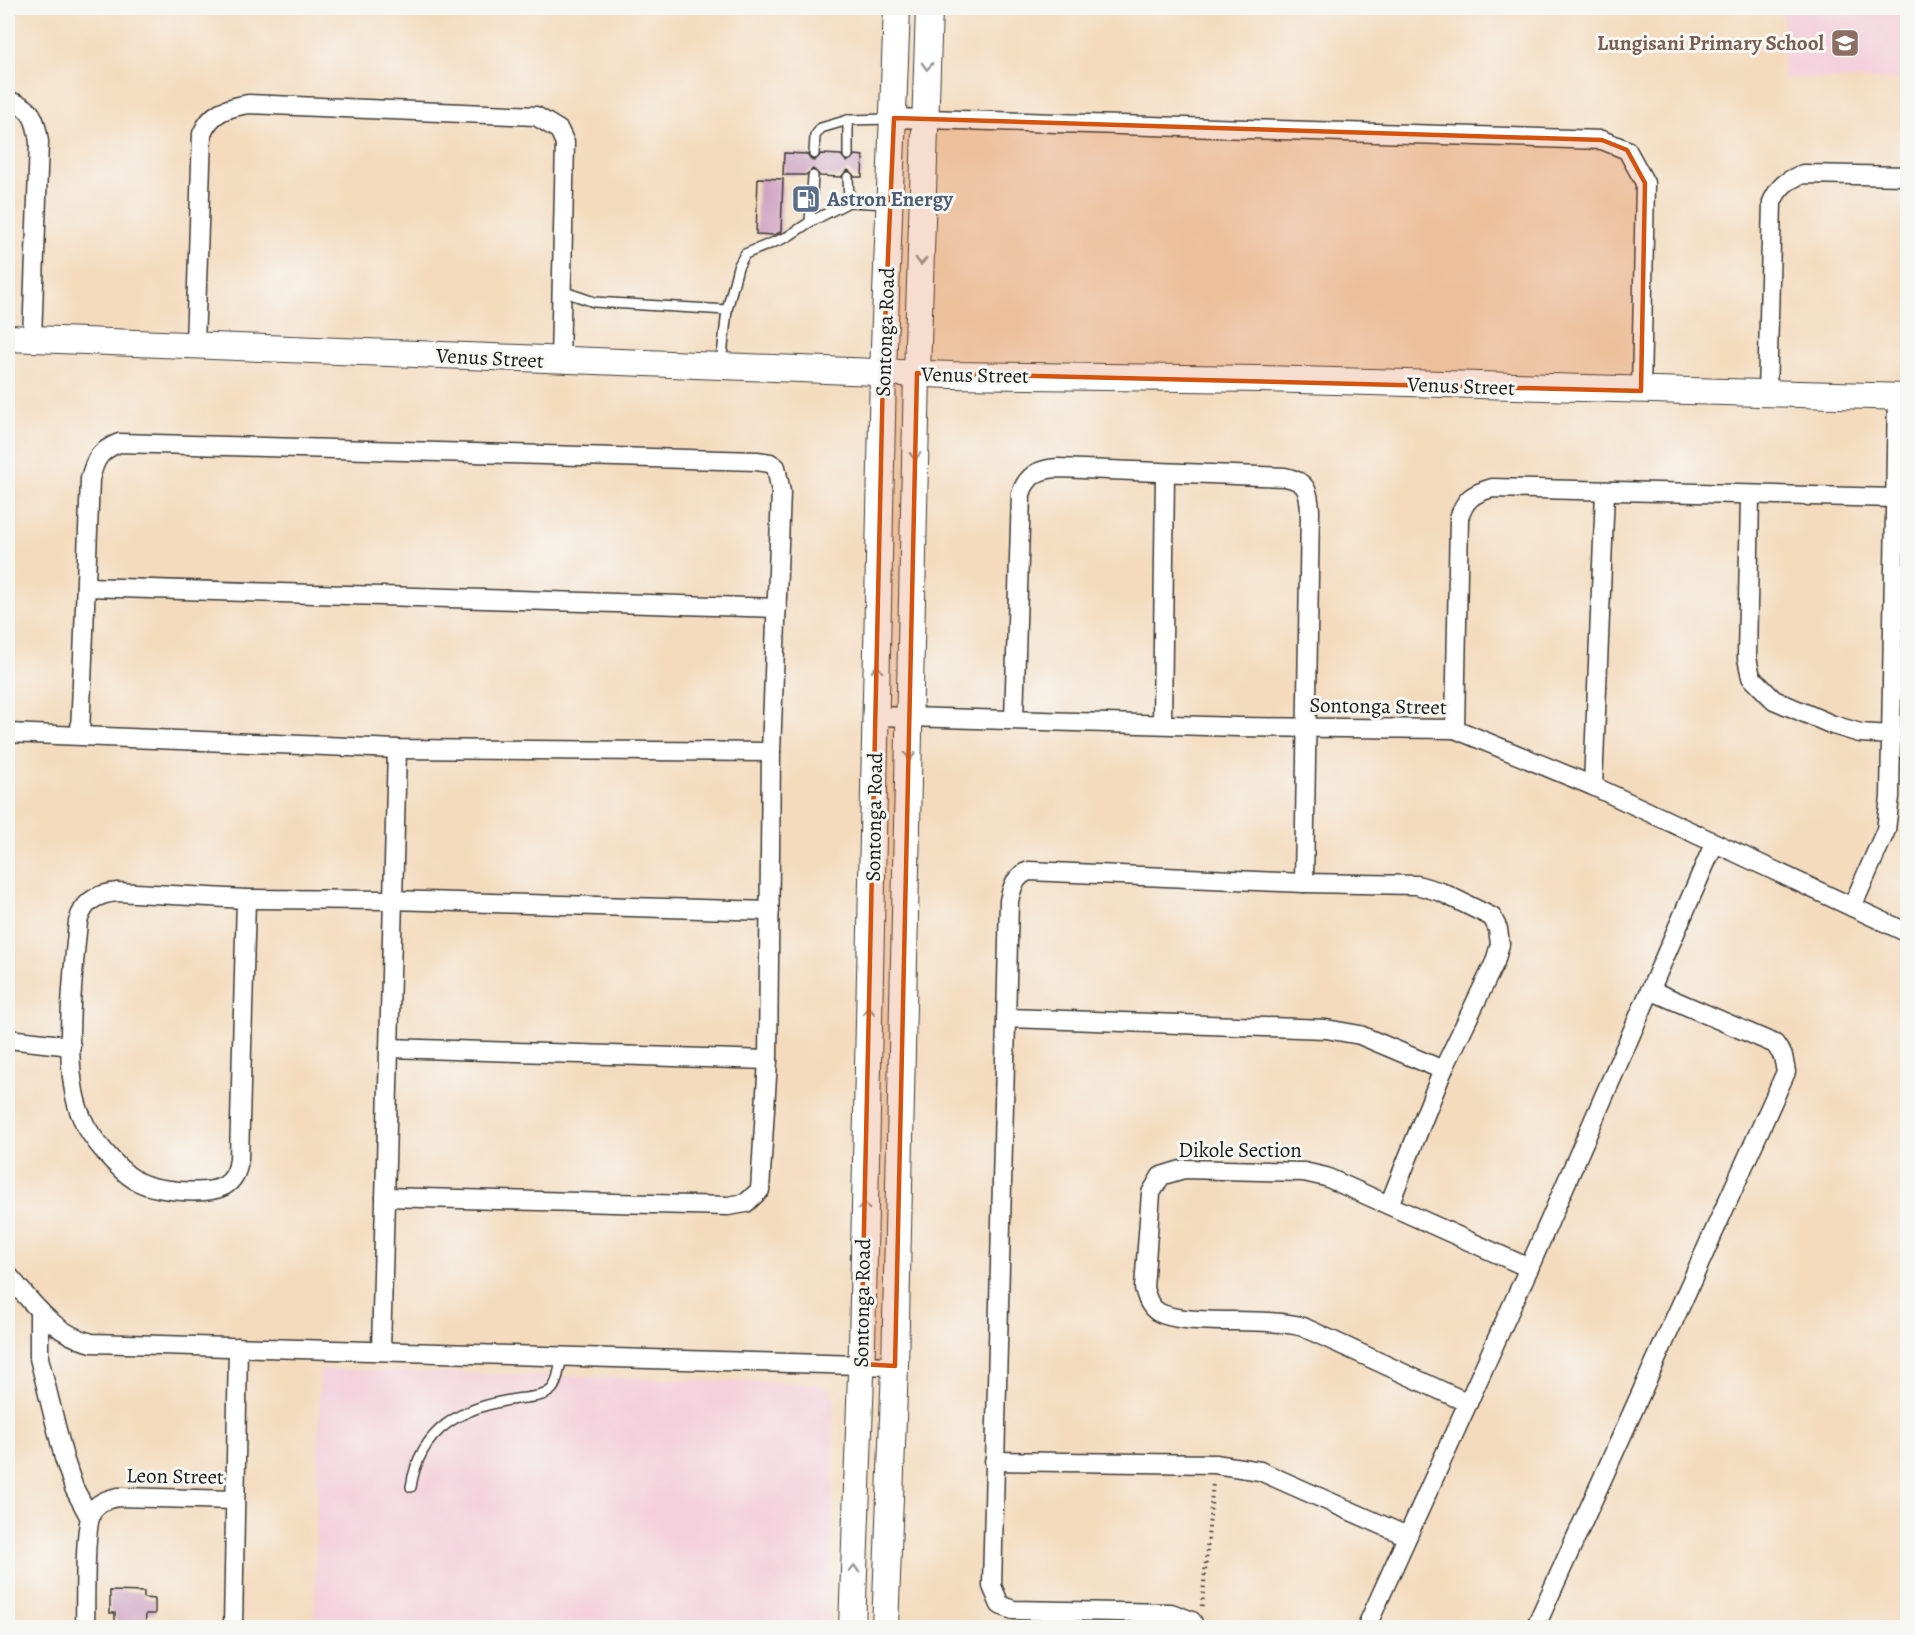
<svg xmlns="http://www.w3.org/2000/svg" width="1915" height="1635" font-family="Alegreya,serif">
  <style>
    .built { fill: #f4cfdc }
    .building { fill: #d0a5c3 }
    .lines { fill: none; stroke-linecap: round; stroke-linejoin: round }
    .lane-casing { stroke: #3c3934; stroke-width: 12 }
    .street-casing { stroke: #3c3934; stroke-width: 21 }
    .secondary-casing { stroke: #3c3934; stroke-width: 28 }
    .path { stroke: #3c3934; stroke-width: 4; stroke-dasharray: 1.5 4.5; stroke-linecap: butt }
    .lane { stroke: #fff; stroke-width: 9 }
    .street { stroke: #fff; stroke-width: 18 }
    .secondary { stroke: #fff; stroke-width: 26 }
    .oneway { stroke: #999 }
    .marked { fill: #d4530e; fill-opacity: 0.2; stroke: #d4530e; stroke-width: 4.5; stroke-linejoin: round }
    .labels { text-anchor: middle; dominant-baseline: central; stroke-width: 6; stroke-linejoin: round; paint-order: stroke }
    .education-label { font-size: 21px; font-weight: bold; fill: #785e54; stroke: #f6f6f2; text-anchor: end }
    .service-label { font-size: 21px; font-weight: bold; fill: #4e5e75; stroke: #f6f6f2; text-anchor: start }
    .street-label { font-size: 21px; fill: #1c1c1c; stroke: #f6f6f2 }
  </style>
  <rect width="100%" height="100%" fill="#f6f6f2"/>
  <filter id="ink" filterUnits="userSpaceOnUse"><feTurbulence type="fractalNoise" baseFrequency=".0167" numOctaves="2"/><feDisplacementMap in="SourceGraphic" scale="12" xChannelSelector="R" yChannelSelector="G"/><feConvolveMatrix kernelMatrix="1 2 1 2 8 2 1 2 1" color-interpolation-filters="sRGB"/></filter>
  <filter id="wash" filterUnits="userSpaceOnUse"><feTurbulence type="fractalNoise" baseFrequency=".008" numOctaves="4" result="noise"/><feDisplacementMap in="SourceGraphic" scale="24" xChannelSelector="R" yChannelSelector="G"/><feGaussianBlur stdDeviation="1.35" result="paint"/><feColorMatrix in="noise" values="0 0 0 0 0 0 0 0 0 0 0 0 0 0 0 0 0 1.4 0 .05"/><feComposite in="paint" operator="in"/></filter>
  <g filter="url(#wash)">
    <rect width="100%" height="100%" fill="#f4dbbe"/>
    <!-- built -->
    <g class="built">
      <polygon points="1783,8 1907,8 1907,80 1783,78"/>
      <polygon points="320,1369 821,1384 830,1389 834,1402 829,1627 314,1628"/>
    </g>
    <g id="blocks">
      <!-- building -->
      <g class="building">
        <polygon points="784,153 807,154 810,159 814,161 821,154 841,155 847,162 855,155 863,156 862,177 855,177 848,170 841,177 820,176 813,169 806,175 783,175"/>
        <polygon points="758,178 783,179 781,232 774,235 756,234"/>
        <polygon points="110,1591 144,1592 144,1598 155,1599 155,1614 146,1614 145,1628 115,1628 115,1613 110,1613"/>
      </g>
    </g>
  </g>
  <g filter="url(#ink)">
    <use href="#blocks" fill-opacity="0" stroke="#3c3934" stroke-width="1.5"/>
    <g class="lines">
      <!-- lane casing -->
      <g class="lane-casing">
        <g id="lane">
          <polyline points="848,120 848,155"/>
          <polyline points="814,154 815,136 821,128 848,120 891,119"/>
          <polyline points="848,177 849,202"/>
          <polyline points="810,222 813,176"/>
          <polyline points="562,291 594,302 727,310"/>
          <polyline points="721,365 727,310 738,267 745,254 787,237 810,222 849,202 888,204"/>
          <path d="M411 1487C420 1428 462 1407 516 1399 528 1397 543 1398 552 1389 558 1383 559 1367 562 1358"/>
        </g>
      </g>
      <!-- street casing -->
      <g class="street-casing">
        <g id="street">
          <path d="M8 101C32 106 36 119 39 142L32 339"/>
          <polyline points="894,118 1602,140 1627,150 1645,183 1641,391"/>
          <path d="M195 345 202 134C211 112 226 108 248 104L536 116 559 130 565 143 560 362"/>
          <path d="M1767 395 1772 202C1779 186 1787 180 1803 174L1908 176"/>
          <polyline points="1750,495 1747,658 1751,677 1774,700 1833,725 1860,733 1892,735"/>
          <polyline points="86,587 777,608"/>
          <polyline points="876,716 1238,727 1455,729 1593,786 1908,933"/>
          <path d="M1014 719 1021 494C1027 475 1039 469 1058 468L1285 477C1306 481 1309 490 1310 511L1304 883"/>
          <polyline points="1162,723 1165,474"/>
          <path d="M1455 729 1459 518C1465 499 1472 494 1492 488L1895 498"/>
          <polyline points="8,733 397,749 771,752"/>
          <path d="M80 734 90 479C95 459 99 451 119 443L757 461 770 463 776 467 781 492 771 752 768 1060 760 1190 746 1203 728 1206 385 1197"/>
          <polyline points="1593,786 1605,492"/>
          <path d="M117 892 246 899 239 1159C238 1170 234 1180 224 1186 206 1196 152 1191 135 1180 117 1169 90 1137 82 1118 61 1074 73 972 78 922 83 902 96 894 117 892Z"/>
          <polyline points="246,899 391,900 770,911"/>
          <polyline points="1852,907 1886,830 1890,797 1897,397"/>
          <polyline points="1006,1018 1326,1029 1360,1035 1443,1070"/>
          <polyline points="8,1039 71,1046"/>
          <polyline points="389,1048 768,1060"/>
          <path d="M8 1275C32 1302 54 1335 92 1343L895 1366"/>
          <polyline points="39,1310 39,1358 64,1458 74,1488 90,1518"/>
          <polyline points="381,1350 397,749"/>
          <path d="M1468 1403 1303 1327C1265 1316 1184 1327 1158 1312 1149 1306 1147 1298 1144 1288L1151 1193 1161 1176 1184 1169 1304 1172 1326 1177 1529 1268"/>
          <polyline points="994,1461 1215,1464 1260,1471 1407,1536"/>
          <path d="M85 1628C86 1605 83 1525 93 1510 99 1502 108 1499 118 1497L235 1500"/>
          <polyline points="233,1628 238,1347"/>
          <path d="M1195 1628 1192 1621 1171 1613 1013 1610 1000 1605 992 1586 1009 901C1012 887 1015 876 1029 871L1304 883 1417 885 1441 892 1492 917 1498 929 1500 944 1495 962 1443 1070 1389 1205"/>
          <polyline points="1366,1628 1529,1268 1714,844"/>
          <polyline points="1535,1628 1786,1072 1783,1056 1775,1044 1650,990"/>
        </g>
      </g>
      <!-- secondary casing -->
      <g class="secondary-casing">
        <g id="secondary">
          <polyline points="8,338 952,375 1261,379 1908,397"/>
          <polyline points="852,1628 862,1346 883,372 897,8"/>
          <polyline points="885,1628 895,1366 917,373 929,8"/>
        </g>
      </g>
      <!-- path -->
      <polyline class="path" points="1202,1606 1213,1482"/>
      <!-- lane -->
      <use href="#lane" class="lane"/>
      <!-- street -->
      <use href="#street" class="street"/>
      <!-- secondary -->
      <use href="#secondary" class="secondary"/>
    </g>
    <!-- one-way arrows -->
    <defs><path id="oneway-chevron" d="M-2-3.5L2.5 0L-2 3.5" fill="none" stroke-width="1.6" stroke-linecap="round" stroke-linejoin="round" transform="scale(1.5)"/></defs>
    <g class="oneway">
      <use href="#oneway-chevron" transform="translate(927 66) rotate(92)"/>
      <use href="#oneway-chevron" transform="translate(921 261) rotate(92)"/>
      <use href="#oneway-chevron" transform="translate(915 456) rotate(91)"/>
      <use href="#oneway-chevron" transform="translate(877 669) rotate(-89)"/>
      <use href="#oneway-chevron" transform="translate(910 756) rotate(91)"/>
      <use href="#oneway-chevron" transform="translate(869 1011) rotate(-89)"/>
      <use href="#oneway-chevron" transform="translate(864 1206) rotate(-89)"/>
      <use href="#oneway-chevron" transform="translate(854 1569) rotate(-88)"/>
    </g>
  </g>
  <!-- marked area -->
  <path class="marked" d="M894 118 1602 140 1627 150 1645 183 1641 391 917 373 895 1366 861 1364 883 372Z"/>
  <!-- icons -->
  <defs>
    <g id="school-square" transform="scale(1.5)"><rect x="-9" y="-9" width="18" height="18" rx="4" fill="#8d6e63" stroke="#f6f6f2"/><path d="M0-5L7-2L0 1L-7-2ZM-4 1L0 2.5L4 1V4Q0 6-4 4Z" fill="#fff"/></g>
    <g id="fuel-square" transform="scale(1.5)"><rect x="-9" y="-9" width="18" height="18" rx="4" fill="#5c6f8a" stroke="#f6f6f2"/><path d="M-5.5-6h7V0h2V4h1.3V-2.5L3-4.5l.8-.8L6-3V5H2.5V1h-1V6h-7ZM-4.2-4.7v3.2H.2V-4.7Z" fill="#fff"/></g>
  </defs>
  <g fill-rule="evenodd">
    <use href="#school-square" x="1845" y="43"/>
    <use href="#fuel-square" x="806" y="199"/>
  </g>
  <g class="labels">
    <!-- education labels -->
    <g class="education-label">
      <text x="1824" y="43">Lungisani Primary School</text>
    </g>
    <!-- service labels -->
    <g class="service-label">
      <text x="827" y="199">Astron Energy</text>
    </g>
    <!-- street labels -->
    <g class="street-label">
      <text transform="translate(885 332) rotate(-88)">Sontonga Road</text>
      <text transform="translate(490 358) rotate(3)">Venus Street</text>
      <text transform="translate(975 375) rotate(1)">Venus Street</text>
      <text transform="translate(1461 386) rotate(2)">Venus Street</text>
      <text transform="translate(1378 706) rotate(1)">Sontonga Street</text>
      <text transform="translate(874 817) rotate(-89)">Sontonga Road</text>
      <text x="1240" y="1150">Dikole Section</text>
      <text transform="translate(862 1303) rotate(-89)">Sontonga Road</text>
      <text transform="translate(175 1476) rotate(1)">Leon Street</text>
    </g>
  </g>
  <!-- margin -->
  <rect width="1915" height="1635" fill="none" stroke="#f6f6f2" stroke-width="30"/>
</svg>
